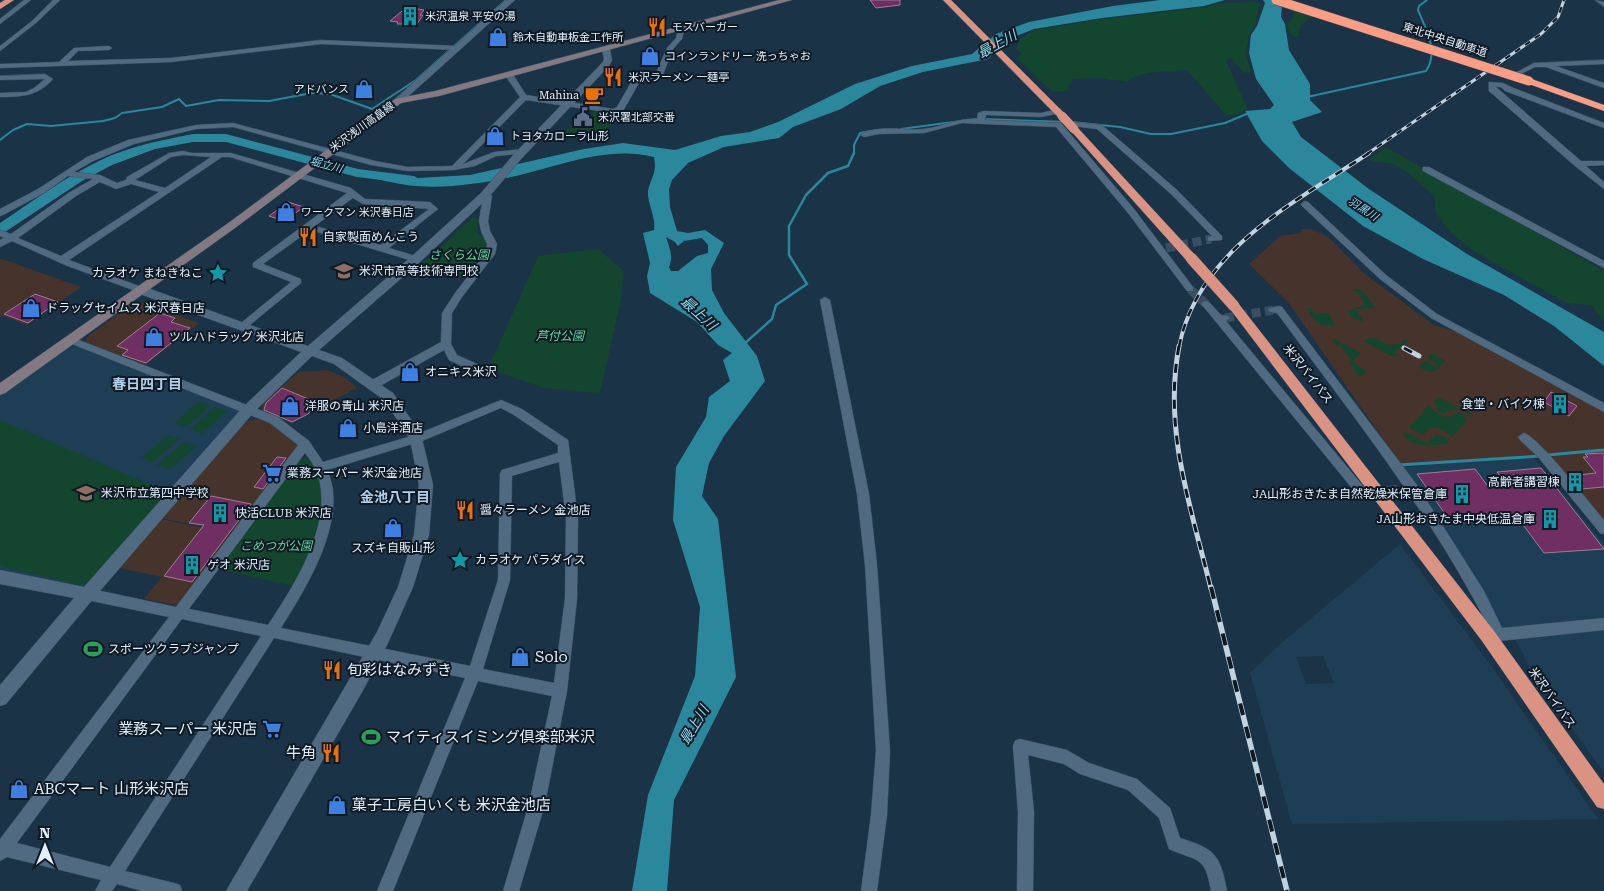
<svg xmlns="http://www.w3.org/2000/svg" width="1604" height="891" font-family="'Roboto Serif','Noto Sans JP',serif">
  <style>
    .commercial { fill: #46332c }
    .built { fill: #1e3e56; fill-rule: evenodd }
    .green { fill: #14452f }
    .water { fill: #2a879c; fill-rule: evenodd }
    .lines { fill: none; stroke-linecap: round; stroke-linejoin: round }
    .stream-far2 { stroke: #2a879c; stroke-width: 2 }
    .stream-far1 { stroke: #2a879c; stroke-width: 2.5 }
    .stream { stroke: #2a879c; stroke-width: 3 }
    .river { fill: #2a879c; fill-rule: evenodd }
    .building { fill: #6f2f63; stroke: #9c7e95 }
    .minor-tunnel-far1 { stroke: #384f62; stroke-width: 9; stroke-dasharray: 9 4.5; stroke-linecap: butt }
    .minor-tunnel { stroke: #384f62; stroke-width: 11; stroke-dasharray: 11 5.5; stroke-linecap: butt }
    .minor-casing { stroke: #3b5163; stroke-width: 1 }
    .tertiary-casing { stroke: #3b5163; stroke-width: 1 }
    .secondary-casing { stroke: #3b5163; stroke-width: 1 }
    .trunk-casing { stroke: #3b5163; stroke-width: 1 }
    .motorway-casing { stroke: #3b5163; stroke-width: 1 }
    .minor { fill: #4f6a81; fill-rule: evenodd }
    .tertiary { fill: #4f6a81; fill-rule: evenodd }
    .secondary { fill: #837982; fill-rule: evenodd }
    .trunk { fill: #da9382; fill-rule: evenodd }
    .motorway { fill: #fd9d83; fill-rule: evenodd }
    .rail-far3-casing { stroke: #c1d2e0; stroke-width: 3 }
    .rail-far2-casing { stroke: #c1d2e0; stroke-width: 4 }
    .rail-far1-casing { stroke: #c1d2e0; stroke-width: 5 }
    .rail-casing { stroke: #c1d2e0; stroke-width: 5.5 }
    .rail-far3 { stroke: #0f1923; stroke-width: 2; stroke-dasharray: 6; stroke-linecap: butt }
    .rail-far2 { stroke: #0f1923; stroke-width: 2.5; stroke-dasharray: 8; stroke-linecap: butt }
    .rail-far1 { stroke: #0f1923; stroke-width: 3; stroke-dasharray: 9; stroke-linecap: butt }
    .rail { stroke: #0f1923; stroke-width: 4; stroke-dasharray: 12; stroke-linecap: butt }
    .trunk-bridge-far1-casing { stroke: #3b5163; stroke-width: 9; stroke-linecap: butt }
    .trunk-bridge-casing { stroke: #3b5163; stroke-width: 12; stroke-linecap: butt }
    .motorway-bridge-casing { stroke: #3b5163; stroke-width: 10; stroke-linecap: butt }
    .trunk-bridge-far1 { stroke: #da9382; stroke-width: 9 }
    .trunk-bridge { stroke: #da9382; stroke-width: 11 }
    .motorway-bridge { stroke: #fd9d83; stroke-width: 9 }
    .labels { text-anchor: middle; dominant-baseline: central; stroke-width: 4; stroke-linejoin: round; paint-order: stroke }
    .far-poi-label { font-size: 11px; fill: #dfeffc; stroke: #0f1923; text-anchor: start }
    .far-street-label { font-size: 11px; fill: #dfeffc; stroke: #0f1923 }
    .far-water-label { font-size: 11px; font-style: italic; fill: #8cdef4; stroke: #0f1923 }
    .poi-label { font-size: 12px; fill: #dfeffc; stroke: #0f1923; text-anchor: start }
    .park-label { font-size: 12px; font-style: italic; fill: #5ddb9f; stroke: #0f1923 }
    .street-label { font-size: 12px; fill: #dfeffc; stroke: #0f1923 }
    .water-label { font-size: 14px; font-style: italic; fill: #8cdef4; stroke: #0f1923 }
    .neighbourhood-label { font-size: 14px; font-weight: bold; fill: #b0cee8; stroke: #0f1923 }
    .near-poi-label { font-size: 15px; fill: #dfeffc; stroke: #0f1923; text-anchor: start }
  </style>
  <rect width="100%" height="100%" fill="#1a3347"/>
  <!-- commercial -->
  <g class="commercial">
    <polygon points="1301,229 1312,229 1328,237 1365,274 1434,325 1457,332 1604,410 1604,523 1545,454 1401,465 1288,302 1249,264 1280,236 1301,233"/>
    <polygon points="0,259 8,261 81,287 27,325 3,316 0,317"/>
    <polygon points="140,302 199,323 145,365 85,342 88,336 132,304"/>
    <polygon points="327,370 344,377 357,388 291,423 262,411 263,403 299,372"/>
    <polygon points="260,418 272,423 302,447 236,533 161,518 245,422"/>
    <polygon points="160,519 235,534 182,606 144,599 162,577 119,568"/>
  </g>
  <!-- built -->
  <g class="built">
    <polygon points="76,346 239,409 239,415 94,582 82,588 0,571 0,394 65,348"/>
    <polygon points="1533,457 1604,544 1604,621 1504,630 1403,467"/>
    <path d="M1400 544 1492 667 1598 819 1292 824 1250 673 1279 645ZM1323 656 1334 683 1306 684 1296 657Z"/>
    <polygon points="1604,630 1604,773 1532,673 1515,638"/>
  </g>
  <!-- green -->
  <g class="green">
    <path d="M1256 2 1260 4 1255 26 1249 35 1246 53 1251 72 1244 73 1231 58 1226 61 1248 109 1243 110V113L1227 116 1187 70C1171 72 1138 70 1128 82L1100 78 1073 79 1067 91H1051L1017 58 1022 54 1016 49 1019 40 1035 30 1103 19 1205 7 1221 3Z"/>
    <path d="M1292 8 1316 15C1306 20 1298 24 1299 36L1294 37 1289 33 1287 23 1293 18Z"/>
    <polygon points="595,110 618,114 604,133 558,140 572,125 582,127"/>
    <path d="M1386 147 1604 271V322L1591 305 1566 303 1472 250 1449 231 1435 212V197C1424 187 1406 169 1393 164 1384 161 1379 164 1369 159Z"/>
    <polygon points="473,217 479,219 477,232 484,238 487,244 480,260 464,278 422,264"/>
    <polygon points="598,249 624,271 621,300 600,393 544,388 488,369 538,256"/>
    <polygon points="1358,289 1364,292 1376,308 1355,309 1364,322 1352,317 1347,311 1361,306 1364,302 1360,295 1352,290"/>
    <path d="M1307 308H1311L1315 314 1329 313 1335 325C1316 326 1317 323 1307 308Z"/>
    <polygon points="1371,337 1389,345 1401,344 1404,339 1408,341 1395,353 1398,355 1393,357 1364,341"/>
    <polygon points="1334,339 1359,352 1360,354 1354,359 1355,363 1367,372 1359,377 1349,362 1352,362 1341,346 1337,346 1333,340"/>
    <path d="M1432 353 1445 361C1433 374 1435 375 1419 367L1424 361 1436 367 1438 364 1427 358Z"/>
    <path d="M1438 397 1472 414 1470 417C1463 408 1454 406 1445 413L1439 412 1434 402Z"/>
    <polygon points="199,401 211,406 186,427 174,423"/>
    <path d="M1429 405C1435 412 1440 417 1449 417 1457 413 1463 408 1467 421L1453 436 1438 428H1430L1423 435 1409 428Z"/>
    <polygon points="215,407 227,411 202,434 190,429"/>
    <polygon points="0,420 168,492 93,579 80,585 0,566"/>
    <path d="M1405 432 1427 443 1436 435H1440L1449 439 1447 444C1432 445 1412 449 1403 434Z"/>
    <polygon points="168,435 179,439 153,462 141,458"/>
    <polygon points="184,442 196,446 170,470 157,465"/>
    <path d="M309 457C336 501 314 545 294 586L217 569 296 460Z"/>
  </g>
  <!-- water -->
  <g class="water">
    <path d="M1160 0H1225L1204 6 1102 18 1034 29 1009 39 988 59 923 72 880 86 841 109 793 127 779 138 724 147 688 163 672 180 669 189 670 207 677 231 688 233 705 230 724 243 711 269 712 290 724 313 757 356 765 381 724 436 709 463 702 496 718 519 736 677 674 800 667 891H632L648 795 695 676 700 607 673 520 676 467 706 417 709 397 730 381 723 360 732 353 718 345 697 322 650 293 647 276 650 263 643 233 654 230C656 216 647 203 648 191 651 176 657 175 654 157 606 145 558 167 511 177 483 183 445 189 416 186 400 185 383 180 367 177L418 178 470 175 584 149 623 143 675 150 721 136 750 132 778 122 855 84 912 66 972 54 996 34 1029 22 1113 6ZM666 237 675 242 678 246 684 241 702 238 708 245V253L697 256 678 271H671L669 267C674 256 669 247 666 237Z"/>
    <polygon points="1263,0 1280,0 1282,6 1281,17 1285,24 1289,50 1310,84 1310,100 1322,112 1292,122 1301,137 1369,189 1467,254 1604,332 1604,366 1554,326 1504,295 1423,259 1363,226 1289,168 1262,141 1245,111 1270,109 1274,105 1256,79 1249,53 1251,35 1257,26 1265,3"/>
  </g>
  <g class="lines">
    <!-- stream-far2 -->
    <g class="stream-far2">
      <path d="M1307 97 1426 71C1439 52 1426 29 1418 10L1419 6 1427 0"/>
      <polyline points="982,119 1066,122"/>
      <polyline points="1072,122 1120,127 1151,134 1171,134 1225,123 1249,113"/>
      <polyline points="901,129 976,119"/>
      <polyline points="0,140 13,130 27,124 51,126 103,121 115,118 122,113 162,107 179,99 186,106 219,100 269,101 312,93 330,94 372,109 416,80 506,0"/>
      <polyline points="854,154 854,145 860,133 870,131"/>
    </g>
    <!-- stream-far1 -->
    <polyline class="stream-far1" points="744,344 772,319 776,305 807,284 789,255 789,226 806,195 828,173 848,166 854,153"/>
    <!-- stream -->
    <g class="stream">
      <polyline points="1547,455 1604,450"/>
      <polyline points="1399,465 1541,456"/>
    </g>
    <!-- river -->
    <path class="river" d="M193 134H226L358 169 414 176 421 180 414 184 357 177 226 142H193L155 149 112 165 82 181 5 232 0 233V223C33 201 65 177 101 160 130 146 162 140 193 134Z"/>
  </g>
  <!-- building -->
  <g class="building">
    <polygon points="870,0 900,0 900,5 876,8"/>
    <polygon points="407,7 424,10 420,15 423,15 417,24 397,24 398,22 390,21"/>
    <polygon points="288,202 304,207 284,221 269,216"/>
    <polygon points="35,294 58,302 28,323 4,314"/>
    <polygon points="160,313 175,318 171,322 190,328 146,363 122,355 128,350 117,346"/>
    <polygon points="282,388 318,403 308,414 292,422 264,410 266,403"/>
    <polygon points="1551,392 1577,406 1569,416 1544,402"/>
    <polygon points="1604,453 1604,487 1581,489 1570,476 1596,473 1583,457 1588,457 1585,454"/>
    <polygon points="277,457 286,458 263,489 254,487"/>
    <polygon points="1541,468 1604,549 1544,553 1518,518 1461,523 1457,518 1448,518 1417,474 1475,469 1487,485 1506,484 1497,472"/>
    <polygon points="211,496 251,504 192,582 164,576 204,525 189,523"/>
  </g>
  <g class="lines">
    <!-- minor-tunnel-far1 -->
    <g class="minor-tunnel-far1">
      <polyline points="1166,248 1211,239"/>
      <polyline points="1190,289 1206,304"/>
      <polyline points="1225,318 1273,310"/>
    </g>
    <!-- minor-tunnel -->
    <polyline class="minor-tunnel" points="1370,494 1413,488"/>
    <!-- minor casing -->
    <g class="minor-casing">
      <g id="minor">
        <polygon points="24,0 31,0 0,24 0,19"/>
        <polygon points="53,0 60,0 36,23 0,51 0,46 32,21"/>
        <polygon points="1595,0 1604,2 1604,7"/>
        <path d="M681 28 684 30 682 39 673 49 662 77 640 81 623 111 613 113 526 100 463 164 494 152 524 149H527V153L496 156 475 166 454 170 408 171 371 165 233 127 196 129 134 144 93 161 74 172 100 175 117 183 126 180 127 177 169 153 183 151 192 153H231L351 188 365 199 430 202 438 209 389 248 419 257 421 259 416 262 310 230 263 264 301 279V283L245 329 241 330 236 327 291 282 253 267V263L347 193 230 157H222L69 260 144 288 146 290 141 293 65 265 12 241 0 247V240L4 238 0 236V230L11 234 70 192 93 179 68 176 44 193 3 215 0 216V209L38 189 87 157 128 140 196 125 233 123 375 161 408 167 452 166 520 97 505 75 506 73H512L526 95 613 109 617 107 634 77 656 73 667 48 676 38 678 30ZM183 155 211 157 165 188 135 180 171 157ZM100 182 116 189 131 184 159 192 61 256 18 238 76 196ZM353 198 363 204 429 209 381 245 315 226Z"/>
        <polygon points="321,40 457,46 460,48 457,50 321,44 171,62 0,68 0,64 59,62 74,48 109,46 112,48 109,50 78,51 68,61 171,58"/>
        <polygon points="1604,60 1604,64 1556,66 1604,83 1604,88 1546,67 1535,67 1517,76 1513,74 1534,63"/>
        <path d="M45 74 53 79C38 96 22 97 0 97V93L26 92 34 88 45 79 0 80V76Z"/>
        <polygon points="1489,82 1503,83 1511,87 1604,123 1604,128 1505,91 1501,87 1496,87 1581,161 1604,161 1604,165 1586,166 1604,182 1604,189 1575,166 1489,91"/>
        <path d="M1058 109H1061V113L1041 117 986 115 985 120 1061 123 1134 209 1193 287V291H1187L1128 213 1056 127 962 123 924 133 879 134 864 137 860 135C876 124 904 131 923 129 943 127 955 118 977 119L978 113 984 111 1041 113Z"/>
        <polygon points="1072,122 1102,125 1177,190 1222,236 1222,240 1208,241 1208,237 1212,236 1171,194 1097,129 1072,126"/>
        <polygon points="1423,167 1429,167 1604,261 1604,268 1423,171"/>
        <polygon points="485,192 492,196 488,221 490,231 497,244 495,254 462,297 452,313 451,344 457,355 488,369 489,372 488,375 480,375 449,360 444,350 380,386 372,386 371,383 372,380 441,342 442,313 455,293 485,254 487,244 481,231 479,221 483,197 481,195"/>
        <polygon points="1305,201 1308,202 1386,275 1437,314 1604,403 1604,412 1431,318 1380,279 1302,206 1301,204"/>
        <polygon points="825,297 830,300 869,494 877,565 890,751 887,815 877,891 861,891 871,815 876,751 865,565 857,494 820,300"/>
        <polygon points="1206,301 1209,302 1221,315 1228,316 1230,318 1226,321 1368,492 1370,495 1368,498 1360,498 1203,306 1201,304 1203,302"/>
        <path d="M1279 306 1282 307 1417 485 1484 591 1502 628 1604 618V630L1499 641 1489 639 1487 635 1490 630C1433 516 1352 415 1277 313L1270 312 1268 310 1270 308Z"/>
        <path d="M71 337 278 417 309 441 323 462 415 435 501 400 522 409 568 440 578 518 577 599 567 691 545 804 519 891H503L529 804 552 696 478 681 393 891H377L465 678 274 638 125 871 174 883 180 885 182 891H142L117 884 112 891H95L101 880 7 857 0 861V839L169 617 87 600 82 598 81 594 82 590 87 588 176 607 298 445 270 423 67 342 66 340ZM501 408 514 415 558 445V453L502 470 500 473 498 580 470 666 281 628C306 588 350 518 327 470L422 441ZM305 453C348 503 297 581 268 625L189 609ZM559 462 566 518 565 599 554 683 483 669 510 580 512 476ZM182 619 261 636 110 867 17 843Z"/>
        <path d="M1524 433C1540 438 1590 504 1604 520V534L1600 533 1538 457 1520 440 1518 437Z"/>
        <path d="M1020 739 1067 750 1089 763 1137 779 1170 808 1180 838C1215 849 1220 854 1227 891H1211C1205 855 1198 862 1169 849L1159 818 1128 790 1080 774 1064 764 1028 755 1034 812 1033 891H1017L1018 812 1013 746 1015 741Z"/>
      </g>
    </g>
    <!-- tertiary casing -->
    <g class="tertiary-casing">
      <g id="tertiary">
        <polygon points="506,0 515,0 401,103 395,103 395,99"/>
        <polygon points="606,46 610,49 612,60 609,66 522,158 489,197 420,262 319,350 342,358 393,393 421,434 433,485 429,535 413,587 388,643 362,692 247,891 226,891 377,632 398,587 414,535 419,485 410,439 384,400 334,364 312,356 254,412 93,599 6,704 0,706 0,685 74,598 0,584 0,570 84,587 244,406 301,352 137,293 135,290 137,287 145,287 308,346 412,256 481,193 514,154 602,63 604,60 602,49"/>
      </g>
    </g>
    <!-- secondary casing -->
    <g class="secondary-casing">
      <polygon id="secondary" points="779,0 792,0 439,96 401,103 235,228 5,393 0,395 0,383 227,224 395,99 435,91"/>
    </g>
    <!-- trunk casing -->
    <g class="trunk-casing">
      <g id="trunk">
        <polygon points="5,0 14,0 0,9 0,3"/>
        <polygon points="943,0 951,0 1065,114 1065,118 1059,118"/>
        <polygon points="1074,126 1077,127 1195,255 1197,258 1195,261 1187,261 1071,131 1071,127"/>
        <polygon points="1234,302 1238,303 1494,631 1604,784 1604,809 1597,807 1482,641 1230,309 1228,306"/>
      </g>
    </g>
    <!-- motorway casing -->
    <g class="motorway-casing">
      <polygon id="motorway" points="1529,78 1604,105 1604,111 1526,83 1524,81"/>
    </g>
    <!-- minor -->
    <use href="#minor" class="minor"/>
    <!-- tertiary -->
    <use href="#tertiary" class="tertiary"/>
    <!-- secondary -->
    <use href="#secondary" class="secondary"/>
    <!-- trunk -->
    <use href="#trunk" class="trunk"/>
    <!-- motorway -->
    <use href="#motorway" class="motorway"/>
    <!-- rail-far3 casing -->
    <g class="rail-far3-casing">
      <polyline id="rail-far3" points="1367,154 1541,34 1558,17 1564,0"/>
    </g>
    <!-- rail-far2 casing -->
    <g class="rail-far2-casing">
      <path id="rail-far2" d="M1179 347C1198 250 1294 203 1369 153"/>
    </g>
    <!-- rail-far1 casing -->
    <g class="rail-far1-casing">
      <g id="rail-far1">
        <path d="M1179 346C1163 431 1191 507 1211 589"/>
        <polyline points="1404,348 1419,356"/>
      </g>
    </g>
    <!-- rail casing -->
    <g class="rail-casing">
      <polyline id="rail" points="1211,587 1287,891"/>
    </g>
    <!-- rail-far3 -->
    <use href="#rail-far3" class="rail-far3"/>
    <!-- rail-far2 -->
    <use href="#rail-far2" class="rail-far2"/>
    <!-- rail-far1 -->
    <use href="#rail-far1" class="rail-far1"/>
    <!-- rail -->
    <use href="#rail" class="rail"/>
    <!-- trunk-bridge-far1 casing -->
    <g class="trunk-bridge-far1-casing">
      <polyline id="trunk-bridge-far1" points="1062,116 1074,129"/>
    </g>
    <!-- trunk-bridge casing -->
    <g class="trunk-bridge-casing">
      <polyline id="trunk-bridge" points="1191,258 1234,306"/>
    </g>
    <!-- motorway-bridge casing -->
    <g class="motorway-bridge-casing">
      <polyline id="motorway-bridge" points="1276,0 1529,81"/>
    </g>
    <!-- trunk-bridge-far1 -->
    <use href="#trunk-bridge-far1" class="trunk-bridge-far1"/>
    <!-- trunk-bridge -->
    <use href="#trunk-bridge" class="trunk-bridge"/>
    <!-- motorway-bridge -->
    <use href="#motorway-bridge" class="motorway-bridge"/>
  </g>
  <!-- icons -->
  <defs>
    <g id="building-bare" transform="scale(1.5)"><path d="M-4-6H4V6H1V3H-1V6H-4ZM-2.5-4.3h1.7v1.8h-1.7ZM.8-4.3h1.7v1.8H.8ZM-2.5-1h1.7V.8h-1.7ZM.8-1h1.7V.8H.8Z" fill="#0f9aa8" stroke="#0f1923" stroke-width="2.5" paint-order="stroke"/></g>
    <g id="restaurant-bare" transform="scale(1.5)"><path d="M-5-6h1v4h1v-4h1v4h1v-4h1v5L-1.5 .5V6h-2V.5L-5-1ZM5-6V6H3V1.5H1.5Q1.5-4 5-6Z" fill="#e8710a" stroke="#0f1923" stroke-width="2.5" paint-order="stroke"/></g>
    <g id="shop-bare" transform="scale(1.5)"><path d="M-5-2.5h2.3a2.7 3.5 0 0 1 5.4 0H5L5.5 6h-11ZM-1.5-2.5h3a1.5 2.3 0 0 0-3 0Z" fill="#3f7fe0" stroke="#0f1923" stroke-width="2.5" paint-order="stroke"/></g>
    <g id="cafe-bare" transform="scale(1.5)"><path d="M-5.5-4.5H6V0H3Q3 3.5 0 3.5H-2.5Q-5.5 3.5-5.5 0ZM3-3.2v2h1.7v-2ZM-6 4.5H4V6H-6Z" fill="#e8710a" stroke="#0f1923" stroke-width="2.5" paint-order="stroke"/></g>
    <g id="civic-bare" transform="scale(1.5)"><path d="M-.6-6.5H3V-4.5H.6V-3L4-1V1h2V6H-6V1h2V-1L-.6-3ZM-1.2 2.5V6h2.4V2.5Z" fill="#5c6f8a" stroke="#0f1923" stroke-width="2.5" paint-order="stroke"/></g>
    <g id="school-bare" transform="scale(1.5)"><path d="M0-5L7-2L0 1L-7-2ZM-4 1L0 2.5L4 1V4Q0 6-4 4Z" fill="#8d6e63" stroke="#0f1923" stroke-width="2.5" paint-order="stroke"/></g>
    <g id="sight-bare" transform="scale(1.5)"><path d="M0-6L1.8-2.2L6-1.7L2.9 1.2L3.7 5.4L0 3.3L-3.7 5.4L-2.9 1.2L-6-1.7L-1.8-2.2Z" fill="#0f9aa8" stroke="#0f1923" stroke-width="2.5" paint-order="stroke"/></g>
    <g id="supermarket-bare" transform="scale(1.5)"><path d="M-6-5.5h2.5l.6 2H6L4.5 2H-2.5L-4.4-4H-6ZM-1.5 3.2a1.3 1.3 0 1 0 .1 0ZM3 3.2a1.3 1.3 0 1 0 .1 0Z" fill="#3f7fe0" stroke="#0f1923" stroke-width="2.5" paint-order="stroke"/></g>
    <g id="stadium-bare" transform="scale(1.5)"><path d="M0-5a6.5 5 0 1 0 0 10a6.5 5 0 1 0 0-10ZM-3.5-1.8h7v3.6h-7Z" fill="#2e9e5b" stroke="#0f1923" stroke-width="2.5" paint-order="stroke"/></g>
  </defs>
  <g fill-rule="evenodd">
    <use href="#building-bare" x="410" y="16"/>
    <use href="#restaurant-bare" x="657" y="27"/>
    <use href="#shop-bare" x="498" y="37"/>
    <use href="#shop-bare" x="650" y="56"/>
    <use href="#restaurant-bare" x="613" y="77"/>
    <use href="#shop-bare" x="364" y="89"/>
    <use href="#cafe-bare" x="594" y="95"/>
    <use href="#civic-bare" x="583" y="117"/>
    <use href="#shop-bare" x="495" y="136"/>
    <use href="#shop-bare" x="286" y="212"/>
    <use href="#restaurant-bare" x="308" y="237"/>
    <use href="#school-bare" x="344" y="271"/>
    <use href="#sight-bare" x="218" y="273"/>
    <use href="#shop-bare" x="31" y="308"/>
    <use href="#shop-bare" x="154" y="337"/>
    <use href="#shop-bare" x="410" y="372"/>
    <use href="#building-bare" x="1560" y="404"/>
    <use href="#shop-bare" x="290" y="406"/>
    <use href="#shop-bare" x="348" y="428"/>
    <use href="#supermarket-bare" x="272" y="473"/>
    <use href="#building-bare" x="1575" y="482"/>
    <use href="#school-bare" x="86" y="493"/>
    <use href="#building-bare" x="1462" y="494"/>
    <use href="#restaurant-bare" x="465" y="510"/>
    <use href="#building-bare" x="220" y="513"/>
    <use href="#building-bare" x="1550" y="519"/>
    <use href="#shop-bare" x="393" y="528"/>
    <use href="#sight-bare" x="460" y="560"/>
    <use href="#building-bare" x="192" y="565"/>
    <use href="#stadium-bare" x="93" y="649"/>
    <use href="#shop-bare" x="520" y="657"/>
    <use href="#restaurant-bare" x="332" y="670"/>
    <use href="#supermarket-bare" x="272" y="729"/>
    <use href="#stadium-bare" x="371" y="737"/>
    <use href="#restaurant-bare" x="331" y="753"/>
    <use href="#shop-bare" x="19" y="789"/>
    <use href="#shop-bare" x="337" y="805"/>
  </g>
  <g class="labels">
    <!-- far-poi labels -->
    <g class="far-poi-label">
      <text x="425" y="16">米沢温泉 平安の湯</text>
      <text x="672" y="27">モスバーガー</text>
      <text x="513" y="37">鈴木自動車板金工作所</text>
      <text x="665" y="56">コインランドリー 洗っちゃお</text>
      <text x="628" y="77">米沢ラーメン 一麺亭</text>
      <text x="349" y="89" text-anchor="end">アドバンス</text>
      <text x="579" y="95" text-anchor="end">Mahina</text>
      <text x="598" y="117">米沢署北部交番</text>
      <text x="510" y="136">トヨタカローラ山形</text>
      <text x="301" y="212">ワークマン 米沢春日店</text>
    </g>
    <!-- far-street labels -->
    <g class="far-street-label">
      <text transform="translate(1445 40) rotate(18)">東北中央自動車道</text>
      <text transform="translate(362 127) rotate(-36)">米沢浅川高畠線</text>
    </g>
    <!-- far-water labels -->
    <g class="far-water-label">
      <text transform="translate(326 165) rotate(15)">堀立川</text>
      <text transform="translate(1363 209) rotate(33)">羽黒川</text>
    </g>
    <!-- poi labels -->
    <g class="poi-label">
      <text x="323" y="237">自家製面めんこう</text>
      <text x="359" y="271">米沢市高等技術専門校</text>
      <text x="203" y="273" text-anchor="end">カラオケ まねきねこ</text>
      <text x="46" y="308">ドラッグセイムス 米沢春日店</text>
      <text x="169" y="337">ツルハドラッグ 米沢北店</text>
      <text x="425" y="372">オニキス米沢</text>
      <text x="1545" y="404" text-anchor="end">食堂・バイク棟</text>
      <text x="305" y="406">洋服の青山 米沢店</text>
      <text x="363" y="428">小島洋酒店</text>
      <text x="287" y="473">業務スーパー 米沢金池店</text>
      <text x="1560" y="482" text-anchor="end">高齢者講習棟</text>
      <text x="101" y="493">米沢市立第四中学校</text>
      <text x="1447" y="494" text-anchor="end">JA山形おきたま自然乾燥米保管倉庫</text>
      <text x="480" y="510">醤々ラーメン 金池店</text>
      <text x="235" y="513">快活CLUB 米沢店</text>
      <text x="1535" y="519" text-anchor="end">JA山形おきたま中央低温倉庫</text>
      <text x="393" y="548" text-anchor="middle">スズキ自販山形</text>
      <text x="475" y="560">カラオケ パラダイス</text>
      <text x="207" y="565">ゲオ 米沢店</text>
      <text x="108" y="649">スポーツクラブジャンプ</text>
    </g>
    <!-- park labels -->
    <g class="park-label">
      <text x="459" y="255">さくら公園</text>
      <text x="560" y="336">芦付公園</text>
      <text x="276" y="546">こめつが公園</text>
    </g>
    <!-- street labels -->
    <g class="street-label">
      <text transform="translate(1308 374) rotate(52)">米沢バイパス</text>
      <text transform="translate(1552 698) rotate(55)">米沢バイパス</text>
    </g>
    <!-- water labels -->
    <g class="water-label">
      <text transform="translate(997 44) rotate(-29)">最上川</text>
      <text transform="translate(699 313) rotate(42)">最上川</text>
      <text transform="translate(694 725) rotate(-59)">最上川</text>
    </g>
    <!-- neighbourhood labels -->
    <g class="neighbourhood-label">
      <text x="147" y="384">春日四丁目</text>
      <text x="395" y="497">金池八丁目</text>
    </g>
    <!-- near-poi labels -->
    <g class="near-poi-label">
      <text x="535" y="657">Solo</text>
      <text x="347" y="670">旬彩はなみずき</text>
      <text x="257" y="729" text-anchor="end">業務スーパー 米沢店</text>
      <text x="386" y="737">マイティスイミング倶楽部米沢</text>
      <text x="316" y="753" text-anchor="end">牛角</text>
      <text x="34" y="789">ABCマート 山形米沢店</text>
      <text x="352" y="805">菓子工房白いくも 米沢金池店</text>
    </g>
  </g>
  <!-- north arrow -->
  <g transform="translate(45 846)" stroke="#0f1923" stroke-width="4" paint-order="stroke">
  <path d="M0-4L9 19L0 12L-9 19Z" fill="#dfeffc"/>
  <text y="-8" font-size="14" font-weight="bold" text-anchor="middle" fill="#dfeffc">N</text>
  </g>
</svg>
